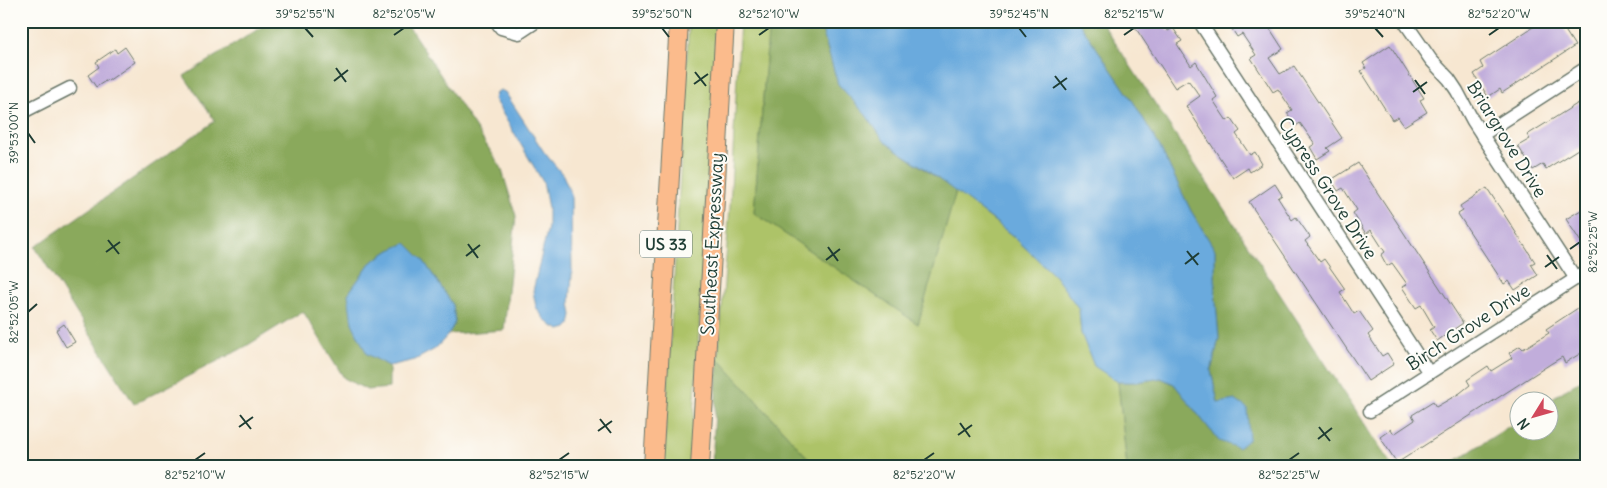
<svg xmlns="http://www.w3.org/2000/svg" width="1607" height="488" font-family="Delius,sans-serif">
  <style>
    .green { fill: #adc367; stroke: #66804e }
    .forest { fill: #8aa95c; stroke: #547348 }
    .water { fill: #6aaadd; stroke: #447488 }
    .building { fill: #c1addb }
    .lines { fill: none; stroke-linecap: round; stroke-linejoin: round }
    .minor-casing { stroke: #6b786b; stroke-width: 15 }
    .highway-casing { stroke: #6b786b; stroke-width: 20 }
    .minor { stroke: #fff; stroke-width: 12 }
    .highway { stroke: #fbbb8c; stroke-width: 18 }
    .ticks { fill: none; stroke: #1f3d34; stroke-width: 2 }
    .labels { text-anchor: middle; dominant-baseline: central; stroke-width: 4; stroke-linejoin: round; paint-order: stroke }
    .shield { fill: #fdfcf7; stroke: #62766e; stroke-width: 1 }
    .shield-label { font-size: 16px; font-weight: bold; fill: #1f3d34 }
    .street-label { font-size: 18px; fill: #1f3d34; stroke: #fdfcf7 }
    .neatline { fill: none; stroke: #1f3d34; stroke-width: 2 }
    .ticks-label { font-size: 12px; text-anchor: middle; fill: #1f3d34 }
  </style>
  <rect width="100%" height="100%" fill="#fdfcf7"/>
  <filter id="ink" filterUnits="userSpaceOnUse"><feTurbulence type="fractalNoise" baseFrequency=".02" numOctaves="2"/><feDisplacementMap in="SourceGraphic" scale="10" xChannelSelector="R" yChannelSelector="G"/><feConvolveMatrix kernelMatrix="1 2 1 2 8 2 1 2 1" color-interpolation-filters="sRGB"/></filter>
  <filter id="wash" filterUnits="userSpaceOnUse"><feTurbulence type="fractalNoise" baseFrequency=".0096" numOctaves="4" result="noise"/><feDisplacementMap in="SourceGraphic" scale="20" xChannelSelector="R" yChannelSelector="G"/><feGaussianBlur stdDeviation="1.12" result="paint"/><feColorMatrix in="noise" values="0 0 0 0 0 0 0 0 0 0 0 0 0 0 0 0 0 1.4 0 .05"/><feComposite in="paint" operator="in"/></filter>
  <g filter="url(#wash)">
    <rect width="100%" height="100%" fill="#f7e7d1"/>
    <!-- green -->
    <g class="green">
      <polygon points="689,21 717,21 691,467 663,467"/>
      <polygon points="740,21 769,21 754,213 918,324 956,191 1014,237 1055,276 1079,309 1081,333 1094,365 1118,382 1127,467 816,467 718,358 730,208"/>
    </g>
    <!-- forest -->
    <g class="forest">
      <polygon points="271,21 405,21 501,167 516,216 504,330 449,334 455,322 453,305 423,260 390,250 370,263 348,294 367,354 389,366 389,388 367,390 344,378 303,311 243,348 134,404 35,247 215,121 184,76"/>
      <polygon points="769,21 821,21 823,33 838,84 866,115 885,142 956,191 918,324 754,213"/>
      <polygon points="1078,21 1101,21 1393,467 1127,467 1118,382 1137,382 1161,378 1174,384 1219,441 1218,403 1211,371 1219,338 1215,291 1215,250 1191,211 1160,147 1134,103"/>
      <polygon points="718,358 816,467 712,467"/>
      <polygon points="1586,377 1586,467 1446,467 1519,420 1520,430 1550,430 1549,400"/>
    </g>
    <!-- water -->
    <g class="water">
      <polygon points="821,21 1078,21 1134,103 1160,147 1191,211 1215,250 1215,291 1219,338 1211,371 1218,403 1235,400 1247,408 1249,439 1238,448 1219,441 1174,384 1161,378 1137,382 1118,382 1094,366 1081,333 1079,309 1055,276 1014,237 993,220 924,168 885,142 866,115 838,84 823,33"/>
      <polygon points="500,90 505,92 544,152 563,175 571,194 572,274 570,303 572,315 570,325 567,328 560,330 554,327 545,320 536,307 533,291 548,227 548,208 543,182 494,99 496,93"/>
      <polygon points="406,243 423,260 453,305 455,322 449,334 435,349 415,360 389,366 367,354 352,323 348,294 370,263 390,250"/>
    </g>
    <g id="blocks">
      <!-- building -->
      <g class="building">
        <polygon points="1131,21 1162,21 1168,31 1173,28 1182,41 1177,44 1191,66 1196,62 1217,97 1213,100 1227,121 1231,118 1240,131 1236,134 1250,155 1255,152 1262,164 1250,172 1248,168 1233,178 1186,106 1200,96 1188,80 1175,88"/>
        <polygon points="1227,21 1265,21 1283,49 1269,58 1280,74 1294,66 1342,138 1327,148 1330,151 1317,159 1310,147 1315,144 1300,123 1296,126 1287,113 1292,110 1278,89 1273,92 1251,58 1256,55 1242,34 1237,37"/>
        <polygon points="1542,21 1559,21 1575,46 1502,93 1500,89 1488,97 1474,74 1483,68 1480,62"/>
        <polygon points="1390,45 1424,98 1420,100 1427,112 1404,126 1398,117 1392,120 1361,71 1366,68 1363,63"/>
        <polygon points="125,47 135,62 108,81 107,80 96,87 88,75 99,67 96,62 115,49 117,53"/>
        <polygon points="1580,102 1586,111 1586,144 1546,169 1543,164 1533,170 1518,146 1530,139 1527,135"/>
        <polygon points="1358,163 1463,323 1437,341 1430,330 1434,327 1421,305 1416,308 1402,287 1407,284 1392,263 1387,266 1381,255 1385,252 1371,230 1366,234 1353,213 1357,210 1343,188 1338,191 1331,180"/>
        <polygon points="1275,184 1282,195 1278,198 1292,220 1296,217 1310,237 1305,241 1320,262 1324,259 1345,289 1340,292 1354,314 1359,311 1373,331 1368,335 1382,356 1387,353 1394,364 1368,381 1249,202"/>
        <polygon points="1487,188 1535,262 1531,264 1538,275 1515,290 1509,281 1504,284 1458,214 1463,211 1460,206"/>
        <polygon points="1586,207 1586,250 1566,219"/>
        <polygon points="1578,308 1581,312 1586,309 1586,350 1565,363 1562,357 1552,363 1397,463 1380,437 1391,429 1394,434 1415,420 1412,415 1433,402 1436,407 1460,393 1470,385 1467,380 1488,366 1491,371 1512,358 1509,353 1520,346 1523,349 1549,333 1546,329"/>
        <polygon points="64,324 75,342 66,347 56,330"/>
      </g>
    </g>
  </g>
  <g filter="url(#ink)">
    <use href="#blocks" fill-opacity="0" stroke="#6b786b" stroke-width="1"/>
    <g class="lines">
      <!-- minor casing -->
      <g class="minor-casing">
        <g id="minor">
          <polyline points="496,21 501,28 519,33 537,21"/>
          <polyline points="1199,21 1429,373"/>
          <polyline points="1404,21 1431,60 1449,79 1457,91 1473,121 1576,279"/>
          <polyline points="21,113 70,88"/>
          <polyline points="1482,135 1586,68"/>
          <polyline points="1370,411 1586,272"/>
        </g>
      </g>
      <!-- highway casing -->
      <g class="highway-casing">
        <g id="highway">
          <polyline points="653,467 679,21"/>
          <polyline points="700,467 725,21"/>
        </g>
      </g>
      <!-- minor -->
      <use href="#minor" class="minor"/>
      <!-- highway -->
      <use href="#highway" class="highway"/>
    </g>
  </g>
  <!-- ticks -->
  <path class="ticks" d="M305 28 313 37M662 28 669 37M1019 28 1026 37M1375 28 1383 37M394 35 404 28M759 35 769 28M1124 35 1134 28M1489 35 1499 28M336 68 346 82M695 72 706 86M1055 76 1066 90M1415 80 1425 94M334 81 348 70M694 84 708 74M1053 88 1067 78M1413 92 1427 82M28 133 35 143M108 240 119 254M468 244 478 258M828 247 838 261M1570 249 1580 242M1187 251 1198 265M106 252 120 242M1547 255 1557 269M466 256 480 245M826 260 840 249M1185 264 1199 253M1545 267 1559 257M28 312 37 304M240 415 251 429M600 419 611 433M960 423 970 437M239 427 253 417M1319 427 1330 441M598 431 612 421M958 435 972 425M1318 439 1332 428M195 460 205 453M559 460 569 453M924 460 934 453M1289 460 1299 453"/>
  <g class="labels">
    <!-- shield labels -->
    <rect class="shield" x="640" y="230.5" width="52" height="27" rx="4"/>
    <g class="shield-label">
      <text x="666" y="244">US 33</text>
    </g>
    <!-- street labels -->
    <g class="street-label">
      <text transform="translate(1507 139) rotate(58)">Briargrove Drive</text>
      <text transform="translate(1328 188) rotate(57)">Cypress Grove Drive</text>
      <text transform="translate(712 244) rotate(-87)">Southeast Expressway</text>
      <text transform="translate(1468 327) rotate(-33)">Birch Grove Drive</text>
    </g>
  </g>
  <!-- margin -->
  <rect width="1607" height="488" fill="none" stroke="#fdfcf7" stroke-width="55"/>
  <!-- north arrow -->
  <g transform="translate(1534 416) rotate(233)"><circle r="24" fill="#fdfcf7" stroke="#a4b0a9"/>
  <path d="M0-4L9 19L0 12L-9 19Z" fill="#d1495b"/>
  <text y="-8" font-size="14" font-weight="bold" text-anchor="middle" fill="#1f3d34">N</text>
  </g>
  <rect x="28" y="28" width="1552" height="432" class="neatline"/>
  <g class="ticks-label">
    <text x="305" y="18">39°52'55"N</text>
    <text x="404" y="18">82°52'05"W</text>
    <text x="662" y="18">39°52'50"N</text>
    <text x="769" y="18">82°52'10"W</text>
    <text x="1019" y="18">39°52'45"N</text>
    <text x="1134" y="18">82°52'15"W</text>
    <text x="1375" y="18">39°52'40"N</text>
    <text x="1499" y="18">82°52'20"W</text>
    <text transform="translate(14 133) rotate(-90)" y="4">39°53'00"N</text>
    <text transform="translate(1593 242) rotate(-90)" y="4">82°52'25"W</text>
    <text transform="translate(14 312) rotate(-90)" y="4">82°52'05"W</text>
    <text x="195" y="479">82°52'10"W</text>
    <text x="559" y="479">82°52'15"W</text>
    <text x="924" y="479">82°52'20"W</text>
    <text x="1289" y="479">82°52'25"W</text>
  </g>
</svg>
